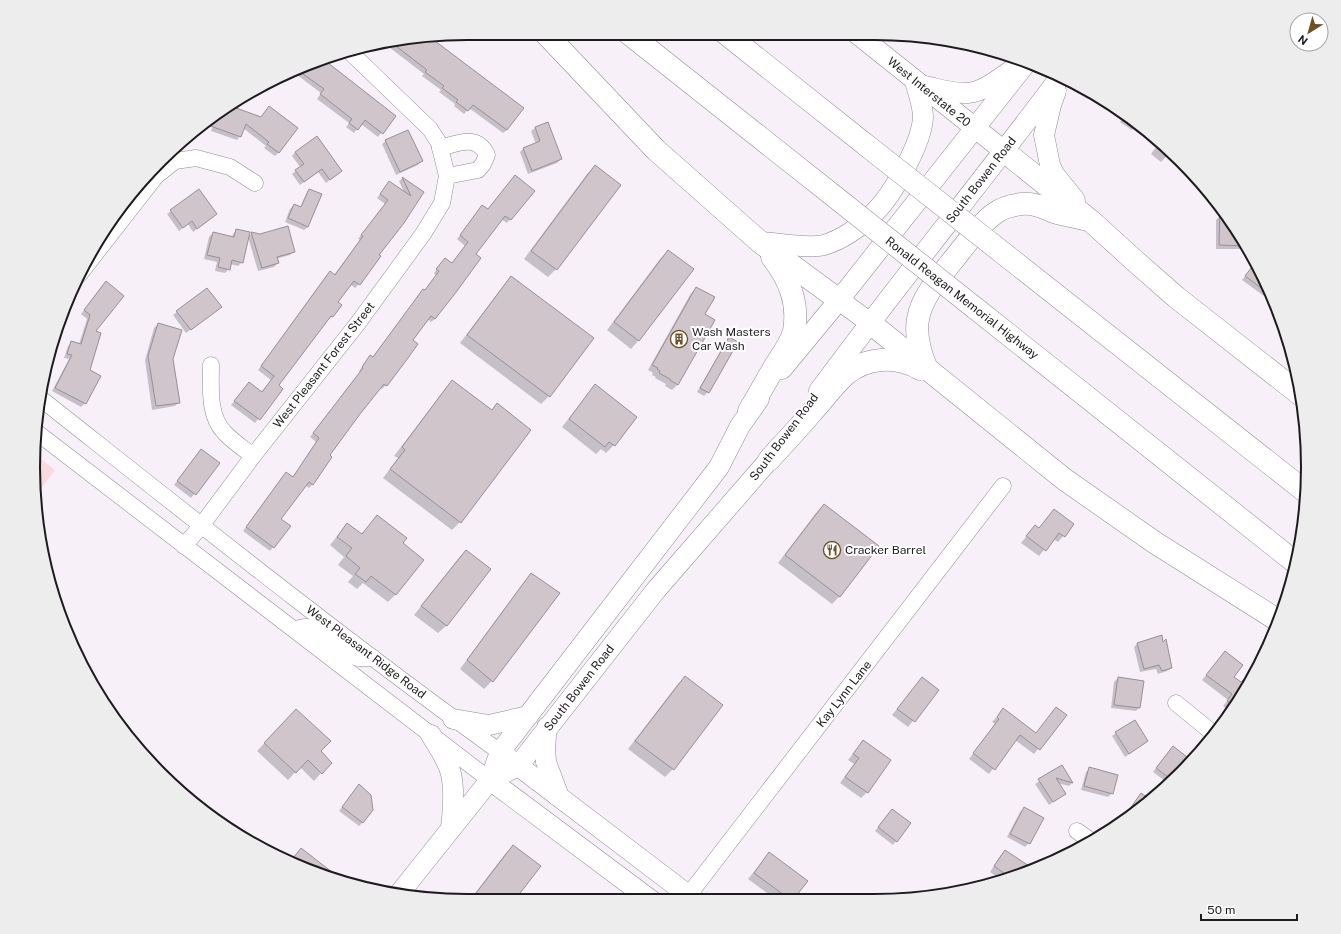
<svg xmlns="http://www.w3.org/2000/svg" width="1341" height="934" font-family="'Public Sans',sans-serif">
  <style>
    .green { fill: #f8dae0 }
    .shadow { fill: #0003 }
    .building { fill: #cfc5cb; stroke: #998f95 }
    .lines { fill: none; stroke-linecap: round; stroke-linejoin: round }
    .minor-casing { stroke: #918b93; stroke-width: 17 }
    .major-casing { stroke: #918b93; stroke-width: 21 }
    .highway-casing { stroke: #918b93; stroke-width: 23 }
    .minor { stroke: #fff; stroke-width: 16 }
    .major { stroke: #fff; stroke-width: 20 }
    .highway { stroke: #fff; stroke-width: 22 }
    .highway-bridge-casing { stroke: #918b93; stroke-width: 23; stroke-linecap: butt }
    .highway-bridge { stroke: #fff; stroke-width: 22 }
    .labels { text-anchor: middle; dominant-baseline: central; stroke-width: 4; stroke-linejoin: round; paint-order: stroke }
    .street-label { font-size: 12px; fill: #1e1b1e; stroke: #fff }
    .poi-label { font-size: 12px; fill: #1e1b1e; stroke: #fff; text-anchor: start }
    .rim { fill: none; stroke: #1e1b1e; stroke-width: 2 }
  </style>
  <rect width="100%" height="100%" fill="#f7f0f9"/>
  <!-- green -->
  <polygon class="green" points="34,454 55,470 36,496 33,467"/>
  <!-- shadow -->
  <g class="shadow">
    <polygon points="430,38 462,63 507,130 503,133 469,108 464,114 454,106 455,104 439,92 441,90 422,76 424,74 385,44"/>
    <polygon points="322,59 395,116 378,137 361,124 354,133 346,127 349,123 317,99 321,93 292,71 301,66"/>
    <polygon points="1094,93 1136,126 1132,130 1120,122 1122,119 1091,97"/>
    <polygon points="227,106 261,117 279,152 275,156 264,148 266,146 243,128 240,136 237,140 211,131 217,114"/>
    <polygon points="547,123 561,159 557,163 528,174 520,152 523,149 536,144 531,131 535,128"/>
    <polygon points="202,127 202,132 199,135 193,135"/>
    <polygon points="386,141 421,161 418,165 396,175 382,144"/>
    <polygon points="1159,143 1170,152 1161,162 1151,154"/>
    <polygon points="295,152 337,174 326,183 318,172 300,185 292,174 300,167 292,156"/>
    <polygon points="595,166 619,185 556,269 548,277 524,259 587,174"/>
    <polygon points="403,178 423,192 378,255 380,256 359,284 355,288 350,284 336,303 340,306 332,317 327,320 277,386 282,389 255,423 231,405 249,383 261,393 271,380 258,370 326,276 330,272 334,275 360,240 358,239 385,204 377,198 389,182 404,192 399,181"/>
    <polygon points="309,190 308,227 304,230 285,222 290,209 294,205 300,208 306,194"/>
    <polygon points="534,191 507,223 501,219 474,254 435,319 431,322 427,319 411,340 386,385 382,389 380,387 328,455 313,484 309,488 305,485 280,519 273,547 270,551 243,531 283,477 292,478 316,442 310,437 360,372 359,371 367,360 372,358 423,290 424,291 436,276 434,273 441,263 451,264 465,246 457,239 479,210 487,210"/>
    <polygon points="171,211 212,218 193,232 188,224 179,231 167,214"/>
    <polygon points="1220,216 1227,217 1235,226 1247,248 1246,249 1216,249 1216,220"/>
    <polygon points="237,230 242,262 238,266 230,264 229,269 225,273 215,271 217,262 204,259 209,237 213,233 232,238 233,234"/>
    <polygon points="252,233 294,251 290,255 276,259 278,263 274,267 258,271 248,237"/>
    <polygon points="668,251 692,269 638,341 631,349 607,330 660,259"/>
    <polygon points="1255,263 1275,301 1276,305 1265,295 1264,296 1242,280"/>
    <polygon points="511,278 592,339 549,396 541,404 460,343 504,285"/>
    <polygon points="102,286 89,370 99,376 85,403 81,407 52,391 69,359 64,358 68,346 72,342 79,344 87,319 81,314"/>
    <polygon points="697,288 703,314 714,320 677,385 672,390 665,386 666,384 655,378 656,377 652,375 653,373 648,370 691,293"/>
    <polygon points="221,307 186,333 173,315 177,312"/>
    <polygon points="158,324 172,359 178,403 175,406 152,410 145,360 154,328"/>
    <polygon points="730,338 737,342 708,392 704,396 697,392 726,342"/>
    <polygon points="452,381 491,410 497,405 460,522 452,530 383,478 398,458 394,456 445,389"/>
    <polygon points="595,386 636,417 614,445 606,453 601,449 596,454 562,427 588,394"/>
    <polygon points="198,454 219,463 191,498 174,485"/>
    <polygon points="824,505 840,596 832,604 778,563 816,513"/>
    <polygon points="1054,510 1073,525 1058,542 1053,539 1039,556 1021,543 1035,526 1039,528"/>
    <polygon points="377,516 401,543 396,594 388,602 363,583 357,589 348,582 353,576 338,565 344,557 330,545 347,524 361,535"/>
    <polygon points="466,551 490,570 446,626 438,633 414,615 458,559"/>
    <polygon points="532,574 492,681 484,689 460,669 524,582"/>
    <polygon points="1137,644 1171,668 1167,671 1158,674 1156,669 1140,672 1134,647"/>
    <polygon points="1225,652 1233,677 1246,687 1231,712 1223,706 1228,700 1202,680"/>
    <polygon points="685,677 722,705 673,769 665,777 628,749 677,685"/>
    <polygon points="922,678 938,690 908,727 892,715"/>
    <polygon points="1118,678 1139,708 1136,711 1111,708 1114,682"/>
    <polygon points="1003,710 1035,734 1065,715 1034,754 1015,740 989,774 969,759 995,724 992,722"/>
    <polygon points="288,718 320,751 321,773 314,781 300,767 288,780 257,751"/>
    <polygon points="1116,733 1147,741 1125,757 1112,736"/>
    <polygon points="863,741 867,792 861,798 840,783 854,764 848,760"/>
    <polygon points="1169,751 1181,774 1169,784 1153,772"/>
    <polygon points="1061,766 1072,783 1069,786 1057,783 1064,794 1049,805 1035,784"/>
    <polygon points="1090,769 1112,793 1108,797 1081,790 1086,772"/>
    <polygon points="356,789 363,822 359,826 339,811"/>
    <polygon points="1141,795 1150,801 1138,811 1118,824"/>
    <polygon points="1024,808 1029,843 1025,847 1007,837 1020,812"/>
    <polygon points="888,814 896,841 893,845 875,831"/>
    <polygon points="513,846 513,901 469,901 505,854"/>
    <polygon points="1005,851 1031,868 1000,879 990,872 1000,856"/>
    <polygon points="769,853 806,881 791,901 778,901 748,879"/>
  </g>
  <!-- building -->
  <g class="building">
    <polygon points="431,38 524,108 507,130 473,105 468,111 456,102 458,100 442,88 444,86 425,72 427,70 392,43"/>
    <polygon points="323,59 396,116 383,134 365,120 358,130 349,123 352,119 320,94 324,89 296,69"/>
    <polygon points="228,105 261,117 269,106 298,128 279,153 267,144 269,142 246,124 241,137 205,124"/>
    <polygon points="548,122 562,159 532,171 523,148 540,141 535,127"/>
    <polygon points="408,130 423,161 400,172 385,140"/>
    <polygon points="317,136 342,171 330,180 322,169 304,182 295,170 304,164 295,152"/>
    <polygon points="595,165 621,185 557,270 531,251"/>
    <polygon points="515,175 535,191 511,220 505,216 476,254 481,258 457,291 435,319 431,316 413,340 418,344 408,358 387,386 384,384 360,414 330,455 332,457 313,485 309,482 281,519 291,526 274,548 246,527 286,472 293,477 319,438 313,433 363,368 362,367 370,355 373,357 423,289 425,290 439,271 436,269 445,258 452,263 468,242 460,235 482,205 488,209"/>
    <polygon points="402,177 424,192 404,223 379,255 381,256 360,285 354,281 338,302 342,305 333,317 331,316 279,385 283,389 260,420 234,401 249,382 262,392 274,376 261,366 330,271 335,275 363,236 361,235 388,200 380,194 389,181 411,196"/>
    <polygon points="199,189 217,214 197,229 192,221 183,228 170,210"/>
    <polygon points="309,189 322,194 308,227 288,218 294,204 301,207"/>
    <polygon points="1220,208 1235,226 1246,246 1219,245"/>
    <polygon points="288,226 295,252 277,257 279,263 262,268 251,232 260,234"/>
    <polygon points="236,229 250,232 243,263 232,260 230,270 218,267 220,258 207,255 213,232 234,237"/>
    <polygon points="668,250 694,269 639,341 614,322"/>
    <polygon points="1255,263 1258,268 1272,296 1245,276"/>
    <polygon points="511,276 594,338 550,397 467,335"/>
    <polygon points="106,281 124,296 96,331 101,333 90,370 101,376 86,404 55,388 72,355 67,354 71,341 81,344 90,315 84,310"/>
    <polygon points="696,287 715,297 705,314 715,320 678,385 670,380 670,379 659,373 660,371 657,369 658,368 652,365"/>
    <polygon points="207,288 222,307 191,330 176,311"/>
    <polygon points="158,323 182,330 173,359 180,403 156,406 148,356"/>
    <polygon points="729,337 738,342 709,393 700,388"/>
    <polygon points="452,380 492,410 497,403 531,430 461,523 390,469 405,450 402,447"/>
    <polygon points="595,384 637,417 615,446 609,442 605,447 569,419"/>
    <polygon points="201,449 220,463 196,495 177,481"/>
    <polygon points="824,504 879,546 840,597 785,555"/>
    <polygon points="1054,509 1074,524 1065,537 1059,533 1046,551 1026,536 1035,525 1039,528"/>
    <polygon points="377,515 407,538 403,543 424,560 396,595 371,576 366,582 355,574 360,568 346,556 352,548 337,537 347,523 362,534"/>
    <polygon points="466,550 491,569 447,626 421,606"/>
    <polygon points="531,573 560,593 493,682 467,660"/>
    <polygon points="1162,635 1163,642 1166,639 1172,668 1162,671 1159,665 1144,669 1137,643"/>
    <polygon points="1225,651 1243,665 1234,677 1241,682 1245,678 1250,681 1235,707 1227,701 1232,694 1206,675"/>
    <polygon points="685,676 723,705 674,770 635,741"/>
    <polygon points="922,677 939,690 915,722 897,709"/>
    <polygon points="1118,677 1144,681 1140,708 1114,705"/>
    <polygon points="1056,707 1067,715 1040,750 1020,735 995,770 973,753 999,719 997,717 1003,708 1036,733"/>
    <polygon points="296,709 331,741 321,751 332,763 322,774 308,760 296,773 264,743"/>
    <polygon points="1135,720 1148,741 1129,754 1115,732"/>
    <polygon points="863,740 891,760 868,793 845,777 859,758 853,754"/>
    <polygon points="1173,746 1192,761 1181,774 1173,781 1156,768"/>
    <polygon points="1062,765 1073,783 1056,778 1066,794 1053,802 1038,779"/>
    <polygon points="1089,767 1118,775 1113,794 1084,786"/>
    <polygon points="359,784 371,795 373,810 363,823 342,807"/>
    <polygon points="1141,793 1151,800 1138,811 1123,821 1122,820"/>
    <polygon points="1024,807 1044,818 1030,844 1010,834"/>
    <polygon points="892,809 911,823 897,842 878,827"/>
    <polygon points="513,845 541,866 514,901 470,901"/>
    <polygon points="301,848 341,879 341,880 301,868 290,862"/>
    <polygon points="1005,850 1032,868 1008,876 994,866"/>
    <polygon points="769,852 808,881 792,901 754,873"/>
  </g>
  <g class="lines">
    <!-- minor casing -->
    <g class="minor-casing">
      <g id="minor">
        <path d="M440 148C458 143 477 134 487 155L483 164 478 170 447 176"/>
        <polyline points="78,276 156,176 175,161 196,158 230,167 255,183"/>
        <path d="M211 365C211 387 208 415 224 432 232 441 243 448 253 456"/>
        <path d="M40 398C192 518 343 639 500 752"/>
        <polyline points="35,431 490,780"/>
        <polyline points="184,546 201,526 253,456 358,323 423,234 442,203 447,176 439,143 430,129 348,50"/>
        <path d="M295 630C325 614 342 668 372 657"/>
        <polyline points="1176,703 1214,734"/>
        <polyline points="1077,831 1091,841"/>
        <polyline points="684,901 1003,486"/>
      </g>
    </g>
    <!-- major casing -->
    <g class="major-casing">
      <g id="major">
        <polyline points="856,33 1004,151"/>
        <path d="M925 86C939 89 954 94 968 93 984 92 1002 76 1015 68"/>
        <polyline points="1056,91 1051,105 1044,135 1050,165 1054,174 1075,200"/>
        <path d="M760 242C777 243 808 249 824 245 844 239 861 226 875 212 893 194 922 143 923 117 923 105 918 93 915 81"/>
        <polyline points="839,300 869,322"/>
        <polyline points="782,369 839,300 1027,62"/>
        <path d="M819 391C897 285 981 183 1060 77"/>
        <polyline points="453,719 489,725 528,716"/>
        <polyline points="547,727 545,746 546,762 559,797"/>
        <path d="M431 735C438 747 448 760 451 774 455 791 453 811 451 828"/>
        <polyline points="508,758 696,901"/>
        <polyline points="490,780 518,766 656,590 769,460 778,448"/>
        <polyline points="490,780 652,901"/>
        <polyline points="399,894 490,780 500,752 719,467 740,426 759,399"/>
      </g>
    </g>
    <!-- highway casing -->
    <g class="highway-casing">
      <g id="highway">
        <polyline points="545,33 656,150 760,242 839,300"/>
        <polyline points="628,33 830,193"/>
        <polyline points="725,33 866,145"/>
        <polyline points="1004,151 1091,221 1135,261 1176,297 1301,395"/>
        <polyline points="1008,257 1306,492"/>
        <polyline points="975,308 1296,563"/>
        <polyline points="869,322 1064,479 1154,542 1279,621"/>
        <path d="M927 369C920 353 915 337 918 319 922 294 946 270 961 250 971 238 981 223 994 214 1001 208 1013 205 1022 204 1034 202 1046 209 1057 213 1066 215 1075 217 1084 219"/>
        <path d="M749 411C758 396 766 381 775 366 782 355 791 343 794 331 799 302 789 279 772 257"/>
        <path d="M769 460C783 444 798 429 812 412 823 400 833 386 845 375 866 357 896 355 920 369"/>
      </g>
    </g>
    <!-- minor -->
    <use href="#minor" class="minor"/>
    <!-- major -->
    <use href="#major" class="major"/>
    <!-- highway -->
    <use href="#highway" class="highway"/>
    <!-- highway-bridge casing -->
    <g class="highway-bridge-casing">
      <g id="highway-bridge">
        <polyline points="866,145 1008,257"/>
        <polyline points="830,193 975,308"/>
      </g>
    </g>
    <!-- highway-bridge -->
    <use href="#highway-bridge" class="highway-bridge"/>
  </g>
  <!-- icons -->
  <defs>
    <g id="building-ring" transform="scale(0.9)"><circle r="9.5" fill="#fff" stroke="#6f5026" stroke-width="1.5"/><path d="M-4-6H4V6H1V3H-1V6H-4ZM-2.5-4.3h1.7v1.8h-1.7ZM.8-4.3h1.7v1.8H.8ZM-2.5-1h1.7V.8h-1.7ZM.8-1h1.7V.8H.8Z" fill="#6f5026"/></g>
    <g id="restaurant-ring" transform="scale(0.9)"><circle r="9.5" fill="#fff" stroke="#6f5026" stroke-width="1.5"/><path d="M-5-6h1v4h1v-4h1v4h1v-4h1v5L-1.5 .5V6h-2V.5L-5-1ZM5-6V6H3V1.5H1.5Q1.5-4 5-6Z" fill="#6f5026"/></g>
  </defs>
  <g fill-rule="evenodd">
    <use href="#building-ring" x="679" y="339"/>
    <use href="#restaurant-ring" x="832" y="550"/>
  </g>
  <g class="labels">
    <!-- street labels -->
    <g class="street-label">
      <text transform="translate(929 92) rotate(39)">West Interstate 20</text>
      <text transform="translate(981 180) rotate(-52)">South Bowen Road</text>
      <text transform="translate(962 298) rotate(38)">Ronald Reagan Memorial Highway</text>
      <text transform="translate(324 365) rotate(-52)">West Pleasant Forest Street</text>
      <text transform="translate(784 437) rotate(-53)">South Bowen Road</text>
      <text transform="translate(366 652) rotate(37)">West Pleasant Ridge Road</text>
      <text transform="translate(579 688) rotate(-52)">South Bowen Road</text>
      <text transform="translate(844 694) rotate(-52)">Kay Lynn Lane</text>
    </g>
    <!-- poi labels -->
    <g class="poi-label">
      <text x="692" y="332">Wash Masters<tspan x="692" dy="14">Car Wash</tspan></text>
      <text x="845" y="550">Cracker Barrel</text>
    </g>
  </g>
  <!-- crop -->
  <path d="M0 0H1341V934H0ZM467 40H874A427 427 0 0 1 1301 467V467A427 427 0 0 1 874 894H467A427 427 0 0 1 40 467V467A427 427 0 0 1 467 40Z" fill="#ededed" fill-rule="evenodd"/>
  <path class="rim" d="M467 40H874A427 427 0 0 1 1301 467V467A427 427 0 0 1 874 894H467A427 427 0 0 1 40 467V467A427 427 0 0 1 467 40Z"/>
  <!-- north arrow -->
  <g transform="translate(1309 32) rotate(217)"><circle r="19" fill="#ffffff" stroke="#a5a4a5"/>
  <path d="M0-3L7 15L0 10L-7 15Z" fill="#6f5026"/>
  <text y="-6" font-size="11" font-weight="bold" text-anchor="middle" fill="#1e1b1e">N</text>
  </g>
  <!-- scale -->
  <path d="M1201 914v6h96v-6" fill="none" stroke="#1e1b1e" stroke-width="2"/>
  <text x="1207" y="914" font-size="12" fill="#1e1b1e" stroke="#ffffff" stroke-width="3" paint-order="stroke">50 m</text>
</svg>
